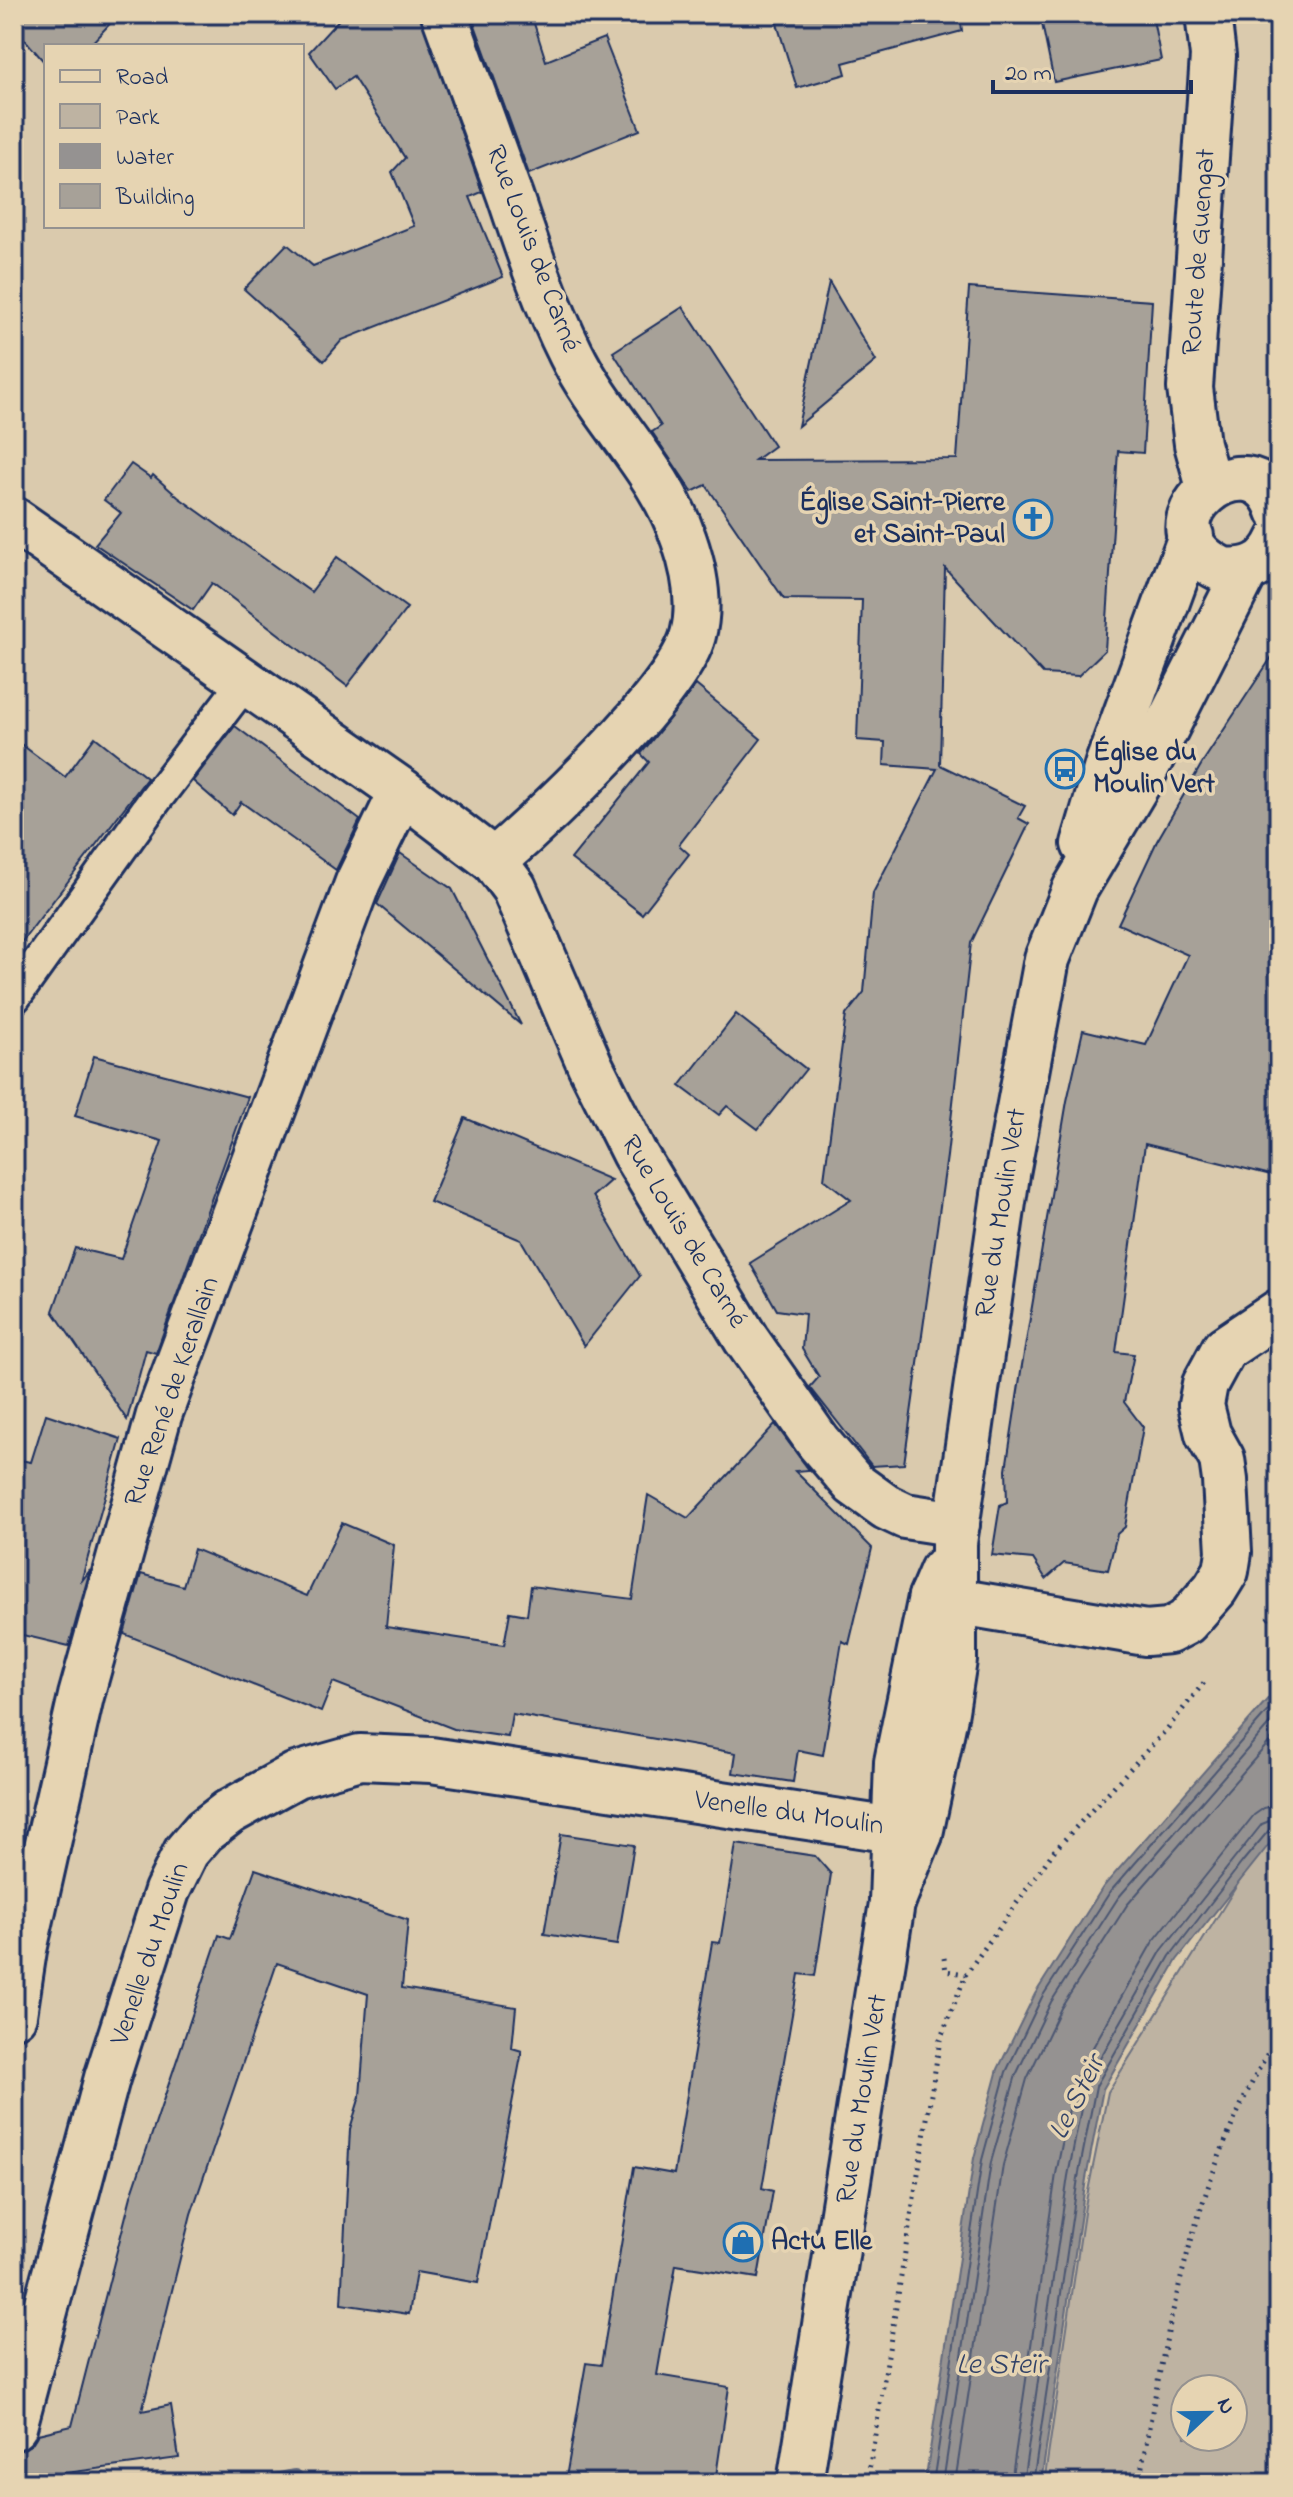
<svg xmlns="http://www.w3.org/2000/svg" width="1293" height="2497" font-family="'Indie Flower',sans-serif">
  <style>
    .green { fill: #beb3a2; stroke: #6c7180; stroke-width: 2; fill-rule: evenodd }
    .water { fill: #959291; stroke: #646a7d; stroke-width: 2 }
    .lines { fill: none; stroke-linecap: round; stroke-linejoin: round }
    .shore { stroke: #4c5772; stroke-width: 2 }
    .stream { stroke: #646a7d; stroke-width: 20 }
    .building { fill: #a7a198; stroke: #1b2f5e; stroke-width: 2 }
    .lane-casing { stroke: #1b2f5e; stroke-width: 38 }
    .street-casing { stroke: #1b2f5e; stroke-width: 50 }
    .secondary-casing { stroke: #1b2f5e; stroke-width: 50 }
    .path { stroke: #1b2f5e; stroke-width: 5; stroke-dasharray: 2 6; stroke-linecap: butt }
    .lane { stroke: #e6d4b2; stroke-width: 32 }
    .street { stroke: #e6d4b2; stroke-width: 44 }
    .secondary { stroke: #e6d4b2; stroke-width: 44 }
    .labels { text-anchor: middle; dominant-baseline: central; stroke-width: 7; stroke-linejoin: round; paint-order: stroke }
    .street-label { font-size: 28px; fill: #1b2f5e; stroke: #e6d4b2 }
    .poi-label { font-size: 28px; font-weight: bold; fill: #1b2f5e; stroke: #e6d4b2; text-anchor: start }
    .water-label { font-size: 30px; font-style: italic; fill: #334368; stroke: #e6d4b2 }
  </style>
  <rect width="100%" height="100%" fill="#dacaad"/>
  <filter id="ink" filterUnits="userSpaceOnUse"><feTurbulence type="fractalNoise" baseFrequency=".0125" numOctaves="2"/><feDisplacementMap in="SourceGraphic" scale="16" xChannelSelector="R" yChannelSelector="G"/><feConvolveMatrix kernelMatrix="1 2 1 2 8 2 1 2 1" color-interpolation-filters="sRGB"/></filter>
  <g filter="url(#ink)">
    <!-- green -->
    <path class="green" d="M1279 1832V2483H1044L1085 2206 1108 2092 1249 1866ZM1185 2389H1233V2437H1185Z"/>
    <!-- water -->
    <polygon class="water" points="1279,1686 1279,1832 1177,1960 1103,2089 1086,2179 1041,2483 925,2483 974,2158 998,2069 1035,1994 1103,1887"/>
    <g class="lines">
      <!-- shore -->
      <g class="shore">
        <polyline points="933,2483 982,2160 1006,2072 1042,1997 1110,1892 1279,1698"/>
        <polyline points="943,2483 991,2162 1016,2075 1051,2002 1118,1898 1279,1713"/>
        <polyline points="955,2483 1003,2165 1027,2079 1061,2008 1127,1905 1279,1731"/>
        <polyline points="1011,2483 1056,2174 1075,2079 1152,1943 1254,1815 1264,1808 1279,1805"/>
        <polyline points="1023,2483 1068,2176 1086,2083 1162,1950 1262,1824 1279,1817"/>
        <polyline points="1033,2483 1078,2178 1096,2086 1170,1956 1243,1861 1270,1829 1279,1827"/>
      </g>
      <!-- stream -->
      <polyline class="stream" points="275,2483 294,2479 297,2483"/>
    </g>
    <!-- building -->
    <g class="building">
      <polygon points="14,14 119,14 89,46 46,46 46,64 14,27"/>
      <polygon points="344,14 420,14 482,192 470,197 503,277 342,340 324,361 244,289 287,244 313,266 414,226 392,172 405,158 353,77 335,89 309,52"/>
      <polygon points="471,14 531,14 546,61 604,38 640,130 529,174"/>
      <polygon points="774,14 960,14 962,31 843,63 846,74 797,88"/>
      <polygon points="1040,14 1152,14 1161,60 1054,82"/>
      <polygon points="829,282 876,361 798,426"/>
      <polygon points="969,288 1152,301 1143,453 1118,451 1105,650 1078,676 1043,674 945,568 940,765 1025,806 1018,818 1029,824 971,943 947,1156 904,1464 872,1466 810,1387 819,1377 802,1349 805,1314 777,1310 750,1263 851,1200 824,1179 846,1015 864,992 873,893 937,769 884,765 885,742 857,740 862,600 784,599 706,485 692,492 685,481 652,432 661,426 613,352 683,307 774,446 755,460 957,459"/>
      <polygon points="131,464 151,478 153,475 178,497 311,592 337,557 407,608 347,686 212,583 193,610 95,544 121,513 104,500"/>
      <polygon points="1279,646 1279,1177 1145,1144 1116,1352 1134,1354 1124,1402 1143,1427 1125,1527 1117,1534 1108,1570 1064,1563 1046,1579 1033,1559 992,1555 1000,1505 1007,1502 1006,1469 1021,1371 1067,1101 1083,1030 1146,1045 1188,955 1118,924 1157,841 1204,760"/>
      <polygon points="696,685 761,739 679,845 689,854 642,914 571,859 649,762 641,754"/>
      <polygon points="235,726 360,820 336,870 241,802 232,815 193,781"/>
      <polygon points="95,737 147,778 14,952 14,739 65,777"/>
      <polygon points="400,853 452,889 521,1025 377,904"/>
      <polygon points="736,1014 806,1069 758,1129 727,1106 719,1115 680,1086"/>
      <polygon points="94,1056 248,1097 156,1353 146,1350 127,1420 53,1311 75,1248 121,1259 162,1141 75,1116"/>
      <polygon points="465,1118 611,1180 593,1196 640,1276 584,1346 521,1240 430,1202"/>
      <polygon points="46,1414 121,1439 81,1582 90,1570 69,1646 14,1633 14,1459 31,1462"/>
      <polygon points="775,1424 809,1470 795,1471 872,1548 849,1644 842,1641 823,1755 798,1750 793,1782 733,1773 736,1753 512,1714 508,1737 454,1729 333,1682 321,1712 124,1634 141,1574 183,1586 194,1549 307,1596 342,1523 394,1545 386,1627 504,1645 510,1612 527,1615 531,1586 632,1599 648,1495 688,1518"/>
      <polygon points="561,1834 634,1845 617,1945 544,1934"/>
      <polygon points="736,1844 815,1856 831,1874 815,1976 799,1974 762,2188 773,2191 758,2278 676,2265 657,2375 729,2387 715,2483 565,2483 586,2363 601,2365 634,2167 674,2174 712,1942 720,1943"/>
      <polygon points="255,1869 408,1920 402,1988 516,2007 512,2048 522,2051 478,2283 416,2272 409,2314 341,2304 350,2129 360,2096 368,1994 277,1963 191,2214 142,2411 171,2405 179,2458 14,2480 14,2451 31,2445 38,2434 72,2426 131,2196 219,1935 230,1939"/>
    </g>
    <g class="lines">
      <!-- lane casing -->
      <g class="lane-casing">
        <polyline id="lane" points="14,997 154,801 244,683"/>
      </g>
      <!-- street casing -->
      <g class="street-casing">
        <g id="street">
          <path d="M444 14C466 75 488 135 510 196 528 250 546 304 571 354 603 419 661 470 684 540 694 569 701 605 693 635 678 693 542 819 494 861"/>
          <polyline points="1208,14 1213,56 1190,388 1197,444 1209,487"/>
          <polyline points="14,520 402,791 494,861 514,888 590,1065 634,1153 746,1339 818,1442 854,1484 886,1507 905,1516 957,1524"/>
          <polyline points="931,1597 1146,1633 1169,1631 1186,1622 1215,1589 1226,1571 1229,1552 1225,1480 1222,1459 1208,1434 1201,1405 1205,1384 1224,1349 1279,1312"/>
          <polyline points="14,2015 24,1950 81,1696 159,1415 358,882 402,791"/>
          <polyline points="14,2427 107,2078 167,1891 186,1852 204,1831 229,1812 296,1775 360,1757 431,1760 920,1834"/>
        </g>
      </g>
      <!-- secondary casing -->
      <g class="secondary-casing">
        <g id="secondary">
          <path d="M1279 511C1253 428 1129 526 1223 570 1248 573 1268 565 1279 540"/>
          <polyline points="1084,844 1108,763 1191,536"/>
          <polyline points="892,1903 920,1834 946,1711 954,1660 954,1543 1007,1174 1047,959 1075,889 1141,778 1246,570"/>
          <polyline points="800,2483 892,1903 897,1762 931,1597 942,1571"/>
        </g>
      </g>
      <!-- path -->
      <g class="path">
        <polyline points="1267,1619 1279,1609"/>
        <polyline points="944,1958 946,1971 966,1974 1054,1851 1167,1729 1206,1680"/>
        <polyline points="867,2483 940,2040 966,1974"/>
        <path d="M1139 2483C1167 2327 1195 2172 1279 2034"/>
      </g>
      <!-- lane -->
      <use href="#lane" class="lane"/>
      <!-- street -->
      <use href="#street" class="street"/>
      <!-- secondary -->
      <use href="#secondary" class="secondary"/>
    </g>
  </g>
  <!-- icons -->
  <defs>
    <g id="church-ring" transform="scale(2)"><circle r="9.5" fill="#e6d4b2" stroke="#1f6fb2" stroke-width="1.5"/><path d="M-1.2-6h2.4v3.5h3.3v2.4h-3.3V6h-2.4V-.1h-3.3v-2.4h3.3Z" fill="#1f6fb2"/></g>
    <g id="bus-ring" transform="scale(2)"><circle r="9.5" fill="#e6d4b2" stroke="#1f6fb2" stroke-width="1.5"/><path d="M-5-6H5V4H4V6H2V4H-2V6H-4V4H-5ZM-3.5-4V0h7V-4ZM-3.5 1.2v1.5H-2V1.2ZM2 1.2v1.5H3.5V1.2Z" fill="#1f6fb2"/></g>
    <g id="shop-ring" transform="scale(2)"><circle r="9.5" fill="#e6d4b2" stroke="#1f6fb2" stroke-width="1.5"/><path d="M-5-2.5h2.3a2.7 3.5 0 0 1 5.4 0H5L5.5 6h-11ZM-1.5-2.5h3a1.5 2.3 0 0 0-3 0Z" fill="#1f6fb2"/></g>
  </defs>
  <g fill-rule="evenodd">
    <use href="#church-ring" x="1033" y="519"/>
    <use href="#bus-ring" x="1065" y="769"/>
    <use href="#shop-ring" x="743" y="2242"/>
  </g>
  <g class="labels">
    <!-- street labels -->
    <g class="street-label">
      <text transform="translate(532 249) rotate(69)">Rue Louis de Carné</text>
      <text transform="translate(1200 252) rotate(-86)">Route de Guengat</text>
      <text transform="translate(1002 1213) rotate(-81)">Rue du Moulin Vert</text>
      <text transform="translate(683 1232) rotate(59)">Rue Louis de Carné</text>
      <text transform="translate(173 1392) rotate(-71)">Rue René de Kerallain</text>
      <text transform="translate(789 1814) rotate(8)">Venelle du Moulin</text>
      <text transform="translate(151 1954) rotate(-71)">Venelle du Moulin</text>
      <text transform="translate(863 2099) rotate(-81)">Rue du Moulin Vert</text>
    </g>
    <!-- poi labels -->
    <g class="poi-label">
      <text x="1005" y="503" text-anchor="end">Église Saint-Pierre<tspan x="1005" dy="32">et Saint-Paul</tspan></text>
      <text x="1093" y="753">Église du<tspan x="1093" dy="32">Moulin Vert</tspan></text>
      <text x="771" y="2242">Actu Elle</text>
    </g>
    <!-- water labels -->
    <g class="water-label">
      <text transform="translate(1078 2098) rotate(-63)">Le Steir</text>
      <text x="1001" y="2366">Le Steïr</text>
    </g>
  </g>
  <!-- margin -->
  <rect width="1293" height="2497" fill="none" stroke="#e6d4b2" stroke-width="48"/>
  <rect x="24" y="24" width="1245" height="2449" fill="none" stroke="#1b2f5e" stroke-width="3" filter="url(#ink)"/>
  <!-- legend -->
  <rect x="44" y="44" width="260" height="184" fill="#e6d4b2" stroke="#959290" stroke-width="2"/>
  <rect x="60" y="70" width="40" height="12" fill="#e6d4b2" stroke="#959290" stroke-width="2"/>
  <text x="116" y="84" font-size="24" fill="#1b2f5e">Road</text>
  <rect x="60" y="104" width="40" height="24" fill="#beb3a2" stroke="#959290" stroke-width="2"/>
  <text x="116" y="124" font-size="24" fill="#1b2f5e">Park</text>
  <rect x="60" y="144" width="40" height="24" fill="#959291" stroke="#959290" stroke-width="2"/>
  <text x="116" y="164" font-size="24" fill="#1b2f5e">Water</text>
  <rect x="60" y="184" width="40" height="24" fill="#a7a198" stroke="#959290" stroke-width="2"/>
  <text x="116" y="204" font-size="24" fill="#1b2f5e">Building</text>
  <!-- north arrow -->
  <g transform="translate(1209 2413) rotate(68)"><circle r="38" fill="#e6d4b2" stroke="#959290" stroke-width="2"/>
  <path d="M0-6L14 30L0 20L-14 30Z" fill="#1f6fb2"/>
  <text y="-12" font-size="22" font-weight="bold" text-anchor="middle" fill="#1b2f5e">N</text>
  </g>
  <!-- scale -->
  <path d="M993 80v12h198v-12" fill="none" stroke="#1b2f5e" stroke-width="4"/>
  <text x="1005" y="80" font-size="24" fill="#1b2f5e" stroke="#e6d4b2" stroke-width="6" paint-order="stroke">20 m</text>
</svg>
